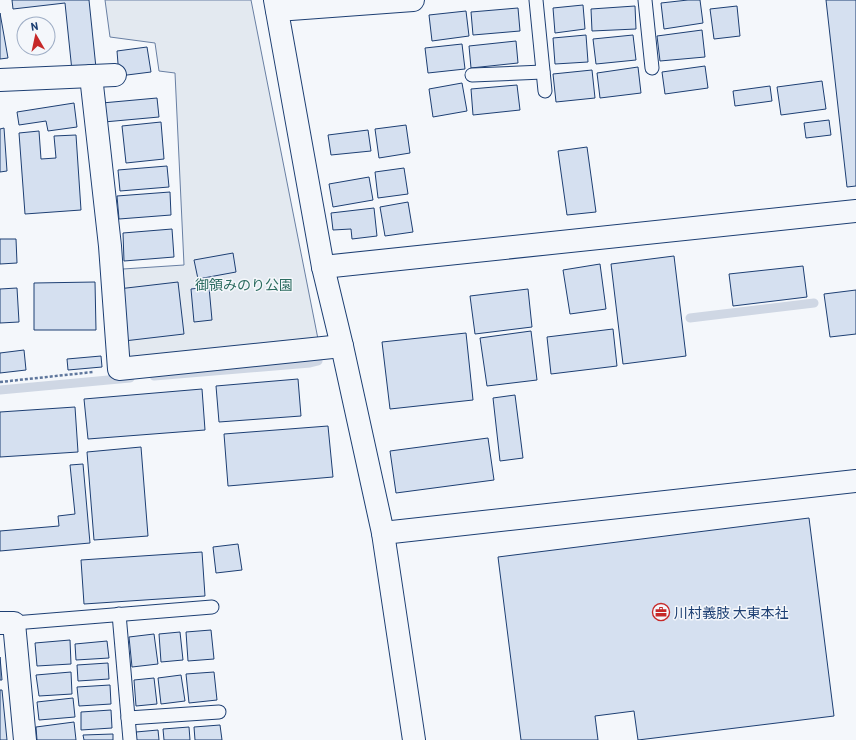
<svg xmlns="http://www.w3.org/2000/svg" width="856" height="740" font-family="Barlow,'Noto Sans JP',sans-serif">
  <style>
    .green { fill: #e3e9f0; stroke: #687fa3 }
    .lines { fill: none; stroke-linecap: round; stroke-linejoin: round }
    .stream { stroke: #cfd7e4; stroke-width: 9 }
    .building { fill: #d5e0f0; stroke: #1d3f73 }
    .service-casing { stroke: #1d3f73; stroke-width: 15 }
    .minor-casing { stroke: #1d3f73; stroke-width: 24 }
    .tertiary-casing { stroke: #1d3f73; stroke-width: 24 }
    .path { stroke: #5e769c; stroke-width: 2.5; stroke-dasharray: 3 2; stroke-linecap: butt }
    .service { stroke: #f4f7fb; stroke-width: 13 }
    .minor { stroke: #f4f7fb; stroke-width: 22 }
    .tertiary { stroke: #f4f7fb; stroke-width: 22 }
    .labels { text-anchor: middle; dominant-baseline: central; stroke-width: 3; stroke-linejoin: round; paint-order: stroke }
    .park-label { font-size: 14px; fill: #2c6c60; stroke: #f4f7fb }
    .poi-label { font-size: 14px; fill: #1d3f73; stroke: #f4f7fb; text-anchor: start }
  </style>
  <rect width="100%" height="100%" fill="#f4f7fb"/>
  <!-- green -->
  <polygon class="green" points="105,0 251,0 318,339 129,358 123,269 184,265 175,73 159,71 155,43 110,37"/>
  <g class="lines">
    <!-- stream -->
    <g class="stream">
      <polyline points="690,318 814,303"/>
      <polyline points="154,376 310,363 318,361"/>
      <polyline points="0,390 130,378"/>
    </g>
  </g>
  <!-- building -->
  <g class="building">
    <polygon points="12,0 89,0 96,68 72,71 65,3 13,9"/>
    <polygon points="688,0 700,0 703,23 664,29 661,3"/>
    <polygon points="826,0 856,0 856,186 847,187"/>
    <polygon points="583,5 585,29 555,33 553,8"/>
    <polygon points="635,6 636,29 592,31 591,9"/>
    <polygon points="737,6 740,36 714,39 710,9"/>
    <polygon points="518,8 520,31 473,35 471,12"/>
    <polygon points="466,11 469,36 432,41 429,15"/>
    <polygon points="0,13 8,58 0,59"/>
    <polygon points="702,30 705,57 660,61 657,36"/>
    <polygon points="586,35 588,62 555,64 553,38"/>
    <polygon points="633,35 636,60 596,64 593,39"/>
    <polygon points="516,41 518,63 471,68 469,46"/>
    <polygon points="462,44 465,69 428,73 425,48"/>
    <polygon points="147,47 151,72 119,76 117,51"/>
    <polygon points="705,66 708,88 665,94 662,72"/>
    <polygon points="638,67 641,93 600,98 597,73"/>
    <polygon points="592,70 595,98 556,102 553,74"/>
    <polygon points="822,81 826,109 781,115 777,87"/>
    <polygon points="462,83 467,111 433,117 429,89"/>
    <polygon points="517,85 520,110 473,115 471,89"/>
    <polygon points="770,86 772,101 735,106 733,91"/>
    <polygon points="157,98 159,117 104,122 102,103"/>
    <polygon points="74,103 77,127 48,131 46,121 19,125 17,112"/>
    <polygon points="829,120 831,135 806,138 804,123"/>
    <polygon points="161,122 164,159 126,163 122,126"/>
    <polygon points="406,125 410,153 379,158 375,129"/>
    <polygon points="4,128 7,171 0,172 0,129"/>
    <polygon points="368,130 371,151 331,155 328,135"/>
    <polygon points="39,131 41,159 56,158 54,136 76,135 81,210 25,214 19,133"/>
    <polygon points="587,147 596,212 567,215 558,151"/>
    <polygon points="167,166 169,187 120,191 118,170"/>
    <polygon points="404,168 408,194 378,198 375,172"/>
    <polygon points="369,177 373,200 333,207 329,184"/>
    <polygon points="170,192 171,215 119,219 117,196"/>
    <polygon points="408,202 413,232 385,236 380,207"/>
    <polygon points="374,208 377,236 352,239 351,229 333,230 331,213"/>
    <polygon points="172,229 174,257 124,261 123,233"/>
    <polygon points="0,239 16,239 17,263 0,264"/>
    <polygon points="233,253 236,272 198,279 194,260"/>
    <polygon points="674,256 686,356 623,364 611,264"/>
    <polygon points="600,264 606,309 570,314 563,270"/>
    <polygon points="803,266 807,297 733,306 729,274"/>
    <polygon points="95,282 96,330 34,330 34,283"/>
    <polygon points="178,282 184,334 124,341 118,289"/>
    <polygon points="209,287 212,320 194,322 191,289"/>
    <polygon points="17,288 19,322 0,323 0,289"/>
    <polygon points="528,289 532,327 475,334 470,296"/>
    <polygon points="856,290 856,334 830,337 824,294"/>
    <polygon points="613,329 617,366 551,374 547,337"/>
    <polygon points="531,331 537,380 487,386 480,338"/>
    <polygon points="466,333 473,400 390,409 382,342"/>
    <polygon points="24,350 26,370 0,373 0,353"/>
    <polygon points="101,356 102,367 68,370 67,359"/>
    <polygon points="298,379 301,416 219,422 216,386"/>
    <polygon points="202,389 205,430 88,439 84,399"/>
    <polygon points="515,395 523,458 500,461 493,398"/>
    <polygon points="75,407 78,452 0,457 0,412"/>
    <polygon points="328,426 333,477 228,486 224,434"/>
    <polygon points="488,438 494,480 396,493 390,451"/>
    <polygon points="141,447 148,536 94,540 87,452"/>
    <polygon points="83,464 90,543 0,551 0,531 59,526 58,516 75,514 70,465"/>
    <polygon points="809,518 834,716 638,740 634,711 595,716 598,740 521,740 498,557"/>
    <polygon points="238,544 242,570 216,573 213,547"/>
    <polygon points="202,552 205,596 84,604 81,560"/>
    <polygon points="211,630 214,659 188,661 186,632"/>
    <polygon points="180,632 183,660 161,662 159,634"/>
    <polygon points="154,634 158,664 132,667 129,637"/>
    <polygon points="70,640 71,664 37,666 35,643"/>
    <polygon points="107,641 109,658 76,660 75,644"/>
    <polygon points="0,657 2,680 0,680"/>
    <polygon points="108,663 109,679 78,681 77,665"/>
    <polygon points="71,672 72,694 39,696 36,675"/>
    <polygon points="214,672 217,700 189,703 186,674"/>
    <polygon points="181,675 185,701 161,704 158,678"/>
    <polygon points="154,678 157,704 136,706 134,680"/>
    <polygon points="110,685 111,704 79,706 77,687"/>
    <polygon points="0,690 2,690 7,740 0,740"/>
    <polygon points="73,698 75,717 39,720 37,702"/>
    <polygon points="111,710 112,728 81,730 81,712"/>
    <polygon points="74,722 76,740 37,740 36,727"/>
    <polygon points="220,725 222,740 195,740 194,727"/>
    <polygon points="189,727 190,740 164,740 163,729"/>
    <polygon points="158,730 159,740 136,740 136,732"/>
    <polygon points="113,734 113,740 84,740 83,735"/>
  </g>
  <g class="lines">
    <!-- service casing -->
    <g class="service-casing">
      <g id="service">
        <polyline points="536,0 545,91"/>
        <polyline points="645,0 652,68"/>
        <polyline points="472,75 543,72"/>
        <polyline points="119,614 130,740"/>
        <polyline points="14,623 212,607"/>
        <polyline points="128,718 219,712"/>
      </g>
    </g>
    <!-- minor casing -->
    <g class="minor-casing">
      <g id="minor">
        <polyline points="277,10 413,0"/>
        <polyline points="91,76 110,246 119,369 342,346"/>
        <polyline points="0,80 115,75"/>
        <polyline points="323,267 856,211"/>
        <polyline points="383,533 856,481"/>
        <polyline points="0,623 14,623 25,740"/>
      </g>
    </g>
    <!-- tertiary casing -->
    <g class="tertiary-casing">
      <polyline id="tertiary" points="275,0 323,267 342,346 383,533 414,740"/>
    </g>
    <!-- path -->
    <polyline class="path" points="0,382 93,372"/>
    <!-- service -->
    <use href="#service" class="service"/>
    <!-- minor -->
    <use href="#minor" class="minor"/>
    <!-- tertiary -->
    <use href="#tertiary" class="tertiary"/>
  </g>
  <!-- icons -->
  <defs>
    <g id="office-ring" transform="scale(0.9)"><circle r="9.5" fill="#f4f7fb" stroke="#c62828" stroke-width="1.5"/><path d="M-6-3h4V-5.5h4V-3h4V5H-6ZM-1-4.5V-3h2v-1.5ZM-6 0V1H6V0Z" fill="#c62828"/></g>
  </defs>
  <g fill-rule="evenodd">
    <use href="#office-ring" x="661" y="612"/>
  </g>
  <g class="labels">
    <!-- park labels -->
    <g class="park-label">
      <text x="244" y="284">御領みのり公園</text>
    </g>
    <!-- poi labels -->
    <g class="poi-label">
      <text x="674" y="612">川村義肢 大東本社</text>
    </g>
  </g>
  <!-- north arrow -->
  <g transform="translate(36 36) rotate(351)"><circle r="19" fill="#f4f7fb" stroke="#9eadc5"/>
  <path d="M0-3L7 15L0 10L-7 15Z" fill="#c62828"/>
  <text y="-6" font-size="11" font-weight="bold" text-anchor="middle" fill="#1d3f73">N</text>
  </g>
</svg>
